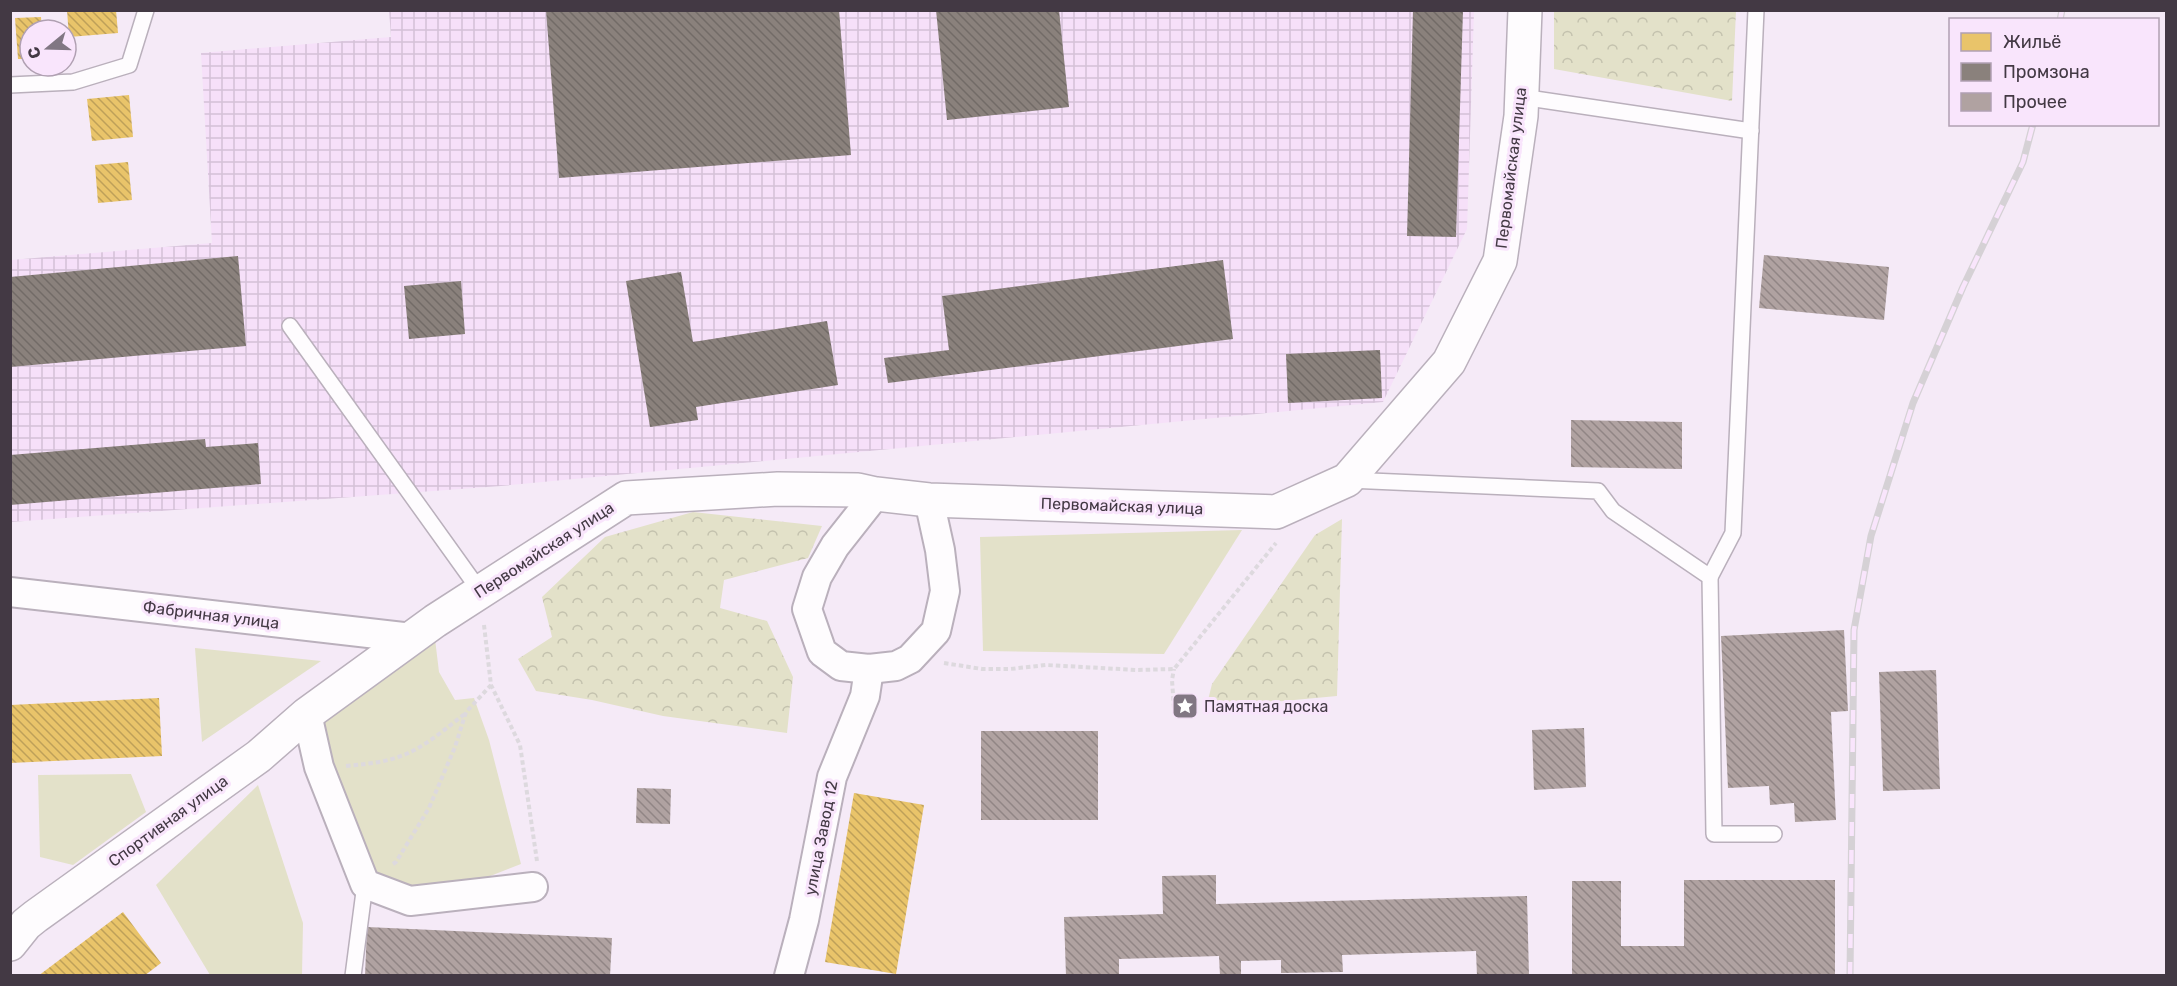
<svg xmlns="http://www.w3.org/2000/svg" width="2177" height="986" font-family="Rubik,sans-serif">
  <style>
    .industrial { fill: url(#industrial-grid) }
    .green { fill: #e3e1c9 }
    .forest { fill: url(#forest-crowns) }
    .homes { fill: url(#homes-back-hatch) }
    .industry { fill: url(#industry-back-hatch) }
    .building { fill: url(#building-back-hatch) }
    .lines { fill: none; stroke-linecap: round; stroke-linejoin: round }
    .service-casing { stroke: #bab0bc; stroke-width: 18 }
    .minor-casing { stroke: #bab0bc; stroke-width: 32 }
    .tertiary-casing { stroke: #bab0bc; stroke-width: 36 }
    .path { stroke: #ddd9de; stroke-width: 4; stroke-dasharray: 4.5 3; stroke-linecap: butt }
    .service { stroke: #fefcfe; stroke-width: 15 }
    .minor { stroke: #fefcfe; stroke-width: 28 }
    .tertiary { stroke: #fefcfe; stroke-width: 33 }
    .rail-casing { stroke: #d5d1d5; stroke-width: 7 }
    .rail { stroke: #f9e5fc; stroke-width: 4.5; stroke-dasharray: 14; stroke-linecap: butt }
    .labels { text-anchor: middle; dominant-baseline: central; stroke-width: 6; stroke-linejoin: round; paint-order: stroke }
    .street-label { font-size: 16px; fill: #433944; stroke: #f9e5fc }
    .poi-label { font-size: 16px; fill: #433944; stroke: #f9e5fc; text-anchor: start }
  </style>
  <defs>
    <pattern id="industrial-grid" width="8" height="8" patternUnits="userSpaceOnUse" patternTransform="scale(1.5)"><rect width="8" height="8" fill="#f6e0f9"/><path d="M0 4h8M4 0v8" fill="none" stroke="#d4c1d7"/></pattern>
    <pattern id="forest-crowns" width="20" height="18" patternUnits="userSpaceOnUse" patternTransform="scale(1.5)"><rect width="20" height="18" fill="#e3e1c9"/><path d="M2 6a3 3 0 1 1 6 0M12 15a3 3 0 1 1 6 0" fill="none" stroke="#c4c2ae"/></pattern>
    <pattern id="homes-back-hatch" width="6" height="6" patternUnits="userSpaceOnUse" patternTransform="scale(1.5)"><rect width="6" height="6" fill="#e9c46a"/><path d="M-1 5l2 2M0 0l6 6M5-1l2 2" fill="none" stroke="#bea059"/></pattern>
    <pattern id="industry-back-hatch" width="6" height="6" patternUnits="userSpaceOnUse" patternTransform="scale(1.5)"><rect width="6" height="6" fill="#8a817c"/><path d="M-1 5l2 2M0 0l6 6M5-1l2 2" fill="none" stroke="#726b67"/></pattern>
    <pattern id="building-back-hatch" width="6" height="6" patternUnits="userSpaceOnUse" patternTransform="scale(1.5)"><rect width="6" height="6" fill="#b0a2a1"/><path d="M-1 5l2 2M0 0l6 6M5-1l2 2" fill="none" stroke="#918585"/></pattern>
  </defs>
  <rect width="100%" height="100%" fill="#f5eaf7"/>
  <!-- industrial -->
  <polygon class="industrial" points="389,10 1474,11 1467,229 1383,402 501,486 11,522 11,260 212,243 201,53 391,37"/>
  <!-- green -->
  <g class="green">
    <polygon points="1242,530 1164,654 983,651 980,537"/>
    <polygon points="435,639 439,672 455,700 474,698 489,740 521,864 470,884 387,894 358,868 306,730"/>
    <polygon points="195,648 321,661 202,742"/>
    <polygon points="131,774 146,812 73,865 40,857 38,775"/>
    <polygon points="258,785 303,923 302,975 210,975 156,885"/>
  </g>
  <!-- forest -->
  <g class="forest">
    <polygon points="1554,11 1736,11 1732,101 1554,69"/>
    <polygon points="693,512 822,526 808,558 724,580 720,608 767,621 793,677 787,733 663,716 592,700 536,691 518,659 552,637 542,597 605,537"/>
    <polygon points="1342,519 1337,696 1206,708 1212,684 1315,535"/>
  </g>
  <!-- homes -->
  <g class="homes">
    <polygon points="67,10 116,10 118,33 69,37"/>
    <polygon points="41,17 42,30 30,30 30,59 18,59 15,18"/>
    <polygon points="129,95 133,137 92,141 87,99"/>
    <polygon points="128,162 132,200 98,203 95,165"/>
    <polygon points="159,698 162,756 10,763 10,705"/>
    <polygon points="854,793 924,805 896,974 825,962"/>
    <polygon points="123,912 161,963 144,976 38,976"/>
  </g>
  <!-- industry -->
  <g class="industry">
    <polygon points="546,10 839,10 851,155 559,178"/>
    <polygon points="936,10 1059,10 1069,107 947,120"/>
    <polygon points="1413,10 1463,10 1456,237 1407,236"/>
    <polygon points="238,256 246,346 10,367 10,277"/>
    <polygon points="1223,260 1233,339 888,383 884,358 949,350 942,296"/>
    <polygon points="681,272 693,342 827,321 838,385 696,407 698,420 650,427 626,281"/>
    <polygon points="461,281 465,334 409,339 404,286"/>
    <polygon points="1380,350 1382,398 1288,403 1286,354"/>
    <polygon points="205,439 206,447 258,443 261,484 10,505 10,455"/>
  </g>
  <!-- building -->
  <g class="building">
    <polygon points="1764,255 1889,267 1884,320 1759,308"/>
    <polygon points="1571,420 1682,422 1682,469 1571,467"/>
    <polygon points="1844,630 1848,711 1831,712 1836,820 1795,822 1794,803 1770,805 1769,786 1728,788 1721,636"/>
    <polygon points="1936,670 1940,789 1883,791 1879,672"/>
    <polygon points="1584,728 1586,787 1534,790 1532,730"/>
    <rect x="981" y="731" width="117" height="89"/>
    <polygon points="637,788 671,789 670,824 636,823"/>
    <polygon points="1216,875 1216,904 1527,896 1529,976 1477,976 1476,951 1342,955 1343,972 1281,973 1281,960 1241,961 1241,976 1220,976 1219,956 1119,959 1119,976 1066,976 1064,917 1163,914 1162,876"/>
    <polygon points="1684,880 1835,880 1835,976 1572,976 1572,881 1621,881 1621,946 1684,946"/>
    <polygon points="367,927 612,938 610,976 365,976"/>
  </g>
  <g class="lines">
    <!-- service casing -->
    <g class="service-casing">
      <g id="service">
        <polyline points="10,85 73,82 129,65 146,10"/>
        <polyline points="1521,97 1751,131"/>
        <polyline points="290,326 480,591"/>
        <polyline points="1348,480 1598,491 1613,511 1710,577 1714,834 1774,834"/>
        <polyline points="1710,577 1733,533 1756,10"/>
        <polyline points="353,976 365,884"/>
      </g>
    </g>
    <!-- minor casing -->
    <g class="minor-casing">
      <g id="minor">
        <polyline points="876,494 835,546 817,577 807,609 822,652 841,666 869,669 896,666 910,659 936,631 945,591 940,550 929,500"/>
        <polyline points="10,592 412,638"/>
        <polyline points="307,714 319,767 365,884 410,901 533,887"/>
        <polyline points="789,976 804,920 832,777 865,696 869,669"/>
      </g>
    </g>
    <!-- tertiary casing -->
    <g class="tertiary-casing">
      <polyline id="tertiary" points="10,944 26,924 36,916 259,756 307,714 435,621 626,498 778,489 858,490 876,494 929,500 1276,512 1347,480 1449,362 1500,261 1521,116 1525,10"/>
    </g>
    <!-- path -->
    <g class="path">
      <polyline points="484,625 491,685 520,745 537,861"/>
      <polyline points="944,663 982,669 1010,669 1046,665 1137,670 1174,669 1276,543"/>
      <polyline points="1174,708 1172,680 1174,669"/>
      <path d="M346 766C364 764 381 763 398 757 423 749 445 729 466 713"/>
      <polyline points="393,864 396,862 429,808 455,747 466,712 491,685"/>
    </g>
    <!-- service -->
    <use href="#service" class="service"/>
    <!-- minor -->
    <use href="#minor" class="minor"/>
    <!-- tertiary -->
    <use href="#tertiary" class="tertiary"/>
    <!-- rail casing -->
    <g class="rail-casing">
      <g id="rail">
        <polyline points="2060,20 2062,10"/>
        <polyline points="1850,976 1854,630 1871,536 1913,403 1963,287 2023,162 2033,124"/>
      </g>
    </g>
    <!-- rail -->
    <use href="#rail" class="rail"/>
  </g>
  <!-- icons -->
  <defs>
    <g id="sight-square" transform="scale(1.35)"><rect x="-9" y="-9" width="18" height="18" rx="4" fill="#817783" stroke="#f9e5fc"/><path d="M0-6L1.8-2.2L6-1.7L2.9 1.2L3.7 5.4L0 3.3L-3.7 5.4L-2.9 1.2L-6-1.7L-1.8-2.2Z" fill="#fff"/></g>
  </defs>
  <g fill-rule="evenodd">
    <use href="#sight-square" x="1185" y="706"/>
  </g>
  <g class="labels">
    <!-- street labels -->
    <g class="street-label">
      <text transform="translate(1511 168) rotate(-83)">Первомайская улица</text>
      <text transform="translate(1122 506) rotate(2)">Первомайская улица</text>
      <text transform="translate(544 550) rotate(-33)">Первомайская улица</text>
      <text transform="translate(211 615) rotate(7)">Фабричная улица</text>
      <text transform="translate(168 821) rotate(-36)">Спортивная улица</text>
      <text transform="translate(821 838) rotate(-79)">улица Завод 12</text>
    </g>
    <!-- poi labels -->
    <g class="poi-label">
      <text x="1204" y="706">Памятная доска</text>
    </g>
  </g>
  <!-- border -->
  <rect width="2177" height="986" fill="none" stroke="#433944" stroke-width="24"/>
  <!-- legend -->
  <rect x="1949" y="18" width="210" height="108" fill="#f9e5fc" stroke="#b0a0b2" stroke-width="1.5"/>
  <rect x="1961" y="33" width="30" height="18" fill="#e9c46a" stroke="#b0a0b2" stroke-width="1.5"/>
  <text x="2003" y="48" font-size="18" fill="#433944">Жильё</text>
  <rect x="1961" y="63" width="30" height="18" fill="#8a817c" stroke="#b0a0b2" stroke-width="1.5"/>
  <text x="2003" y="78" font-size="18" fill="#433944">Промзона</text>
  <rect x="1961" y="93" width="30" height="18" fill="#b0a2a1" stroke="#b0a0b2" stroke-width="1.5"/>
  <text x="2003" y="108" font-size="18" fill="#433944">Прочее</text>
  <!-- north arrow -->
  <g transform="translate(48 48) rotate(251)"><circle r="28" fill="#f9e5fc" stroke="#b0a0b2" stroke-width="1.5"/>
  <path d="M0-4.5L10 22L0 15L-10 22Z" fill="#817783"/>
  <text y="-9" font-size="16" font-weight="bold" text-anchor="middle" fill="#433944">С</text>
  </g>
</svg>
